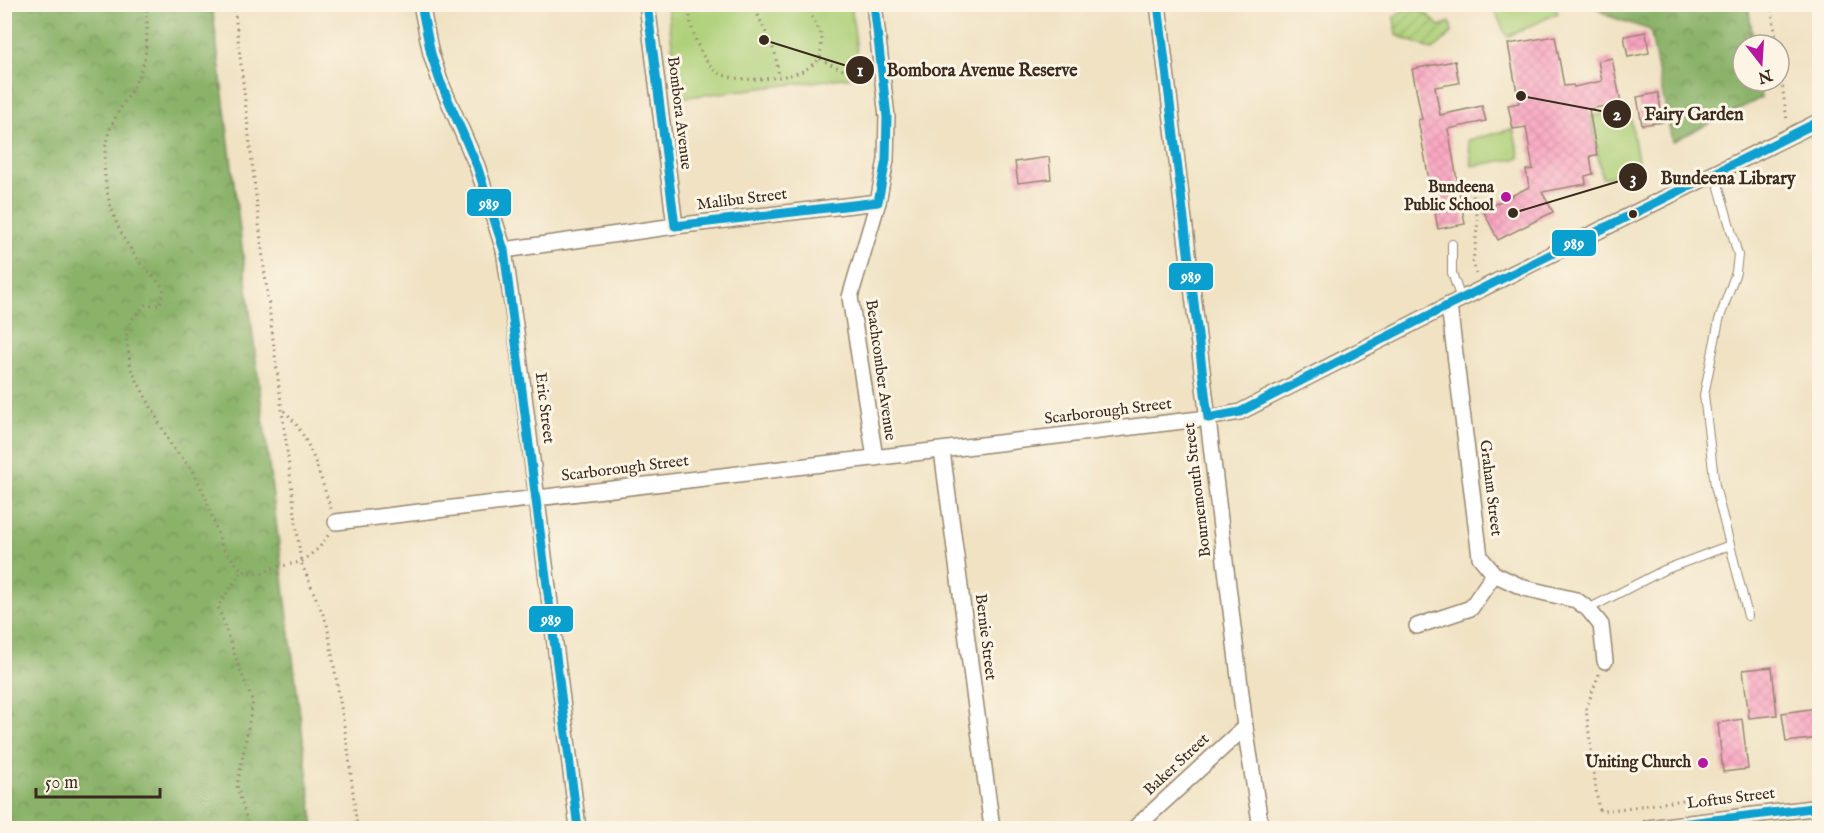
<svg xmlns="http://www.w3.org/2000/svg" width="1824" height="833" font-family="'IM FELL English',serif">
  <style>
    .forest { fill: url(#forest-crowns); stroke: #626e44; stroke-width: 1.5 }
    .park { fill: #aed079; stroke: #747d4c; stroke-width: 1.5 }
    .garden { fill: url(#garden-furrows); stroke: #747d4c; stroke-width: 1.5 }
    .building { fill: url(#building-cross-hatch) }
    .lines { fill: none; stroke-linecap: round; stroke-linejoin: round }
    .service-casing { stroke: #968670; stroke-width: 10 }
    .minor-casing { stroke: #968670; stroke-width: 18 }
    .path { stroke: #968670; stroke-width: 3; stroke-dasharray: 1.5 4.5; stroke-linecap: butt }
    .service { stroke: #fff; stroke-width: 8 }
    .minor { stroke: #fff; stroke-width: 15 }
    .bus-1-casing { stroke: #fcf5e5; stroke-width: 14 }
    .bus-1 { stroke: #09a0d0; stroke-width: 9 }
    .poi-dot { fill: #b5179e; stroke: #fcf5e5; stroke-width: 2 }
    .bus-dot { fill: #3b2a1e; stroke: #fcf5e5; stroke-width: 2 }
    .labels { text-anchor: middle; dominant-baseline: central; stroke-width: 6; stroke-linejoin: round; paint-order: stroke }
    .street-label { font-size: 16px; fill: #3b2a1e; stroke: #fcf5e5 }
    .poi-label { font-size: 16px; font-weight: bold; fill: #3b2a1e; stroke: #fcf5e5; text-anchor: end }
    .leader { fill: none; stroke: #3b2a1e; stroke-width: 2 }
    .callout-dot { fill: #3b2a1e; stroke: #fcf5e5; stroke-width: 2 }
    .mark-label { font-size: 18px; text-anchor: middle; font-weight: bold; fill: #fff }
    .callout-label { font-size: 18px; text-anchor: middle; font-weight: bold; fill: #3b2a1e; stroke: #fcf5e5; stroke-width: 6; stroke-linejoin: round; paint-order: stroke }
    .line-badge { stroke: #fcf5e5; stroke-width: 2 }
    .badge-label { font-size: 16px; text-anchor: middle; font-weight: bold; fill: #fff }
  </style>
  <defs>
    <pattern id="forest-crowns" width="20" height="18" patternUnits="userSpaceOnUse" patternTransform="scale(1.5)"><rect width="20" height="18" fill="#8ab269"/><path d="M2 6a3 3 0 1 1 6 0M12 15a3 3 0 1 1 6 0" fill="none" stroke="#729156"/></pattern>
    <pattern id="garden-furrows" width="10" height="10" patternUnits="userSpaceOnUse" patternTransform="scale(1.5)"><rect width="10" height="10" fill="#aed079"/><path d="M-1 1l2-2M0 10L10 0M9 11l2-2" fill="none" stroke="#8fa963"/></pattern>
    <pattern id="building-cross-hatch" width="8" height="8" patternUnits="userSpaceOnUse" patternTransform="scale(1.5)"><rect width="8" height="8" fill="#f9a4c1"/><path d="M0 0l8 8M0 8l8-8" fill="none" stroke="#d68da5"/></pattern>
  </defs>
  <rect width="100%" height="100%" fill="#fcf5e5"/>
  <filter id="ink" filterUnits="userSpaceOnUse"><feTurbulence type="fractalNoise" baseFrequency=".0167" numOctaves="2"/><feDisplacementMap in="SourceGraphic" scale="12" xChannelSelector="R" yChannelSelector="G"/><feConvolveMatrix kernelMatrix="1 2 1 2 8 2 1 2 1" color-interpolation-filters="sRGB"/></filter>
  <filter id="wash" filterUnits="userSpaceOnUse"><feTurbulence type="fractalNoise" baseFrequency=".008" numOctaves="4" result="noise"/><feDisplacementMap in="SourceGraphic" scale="24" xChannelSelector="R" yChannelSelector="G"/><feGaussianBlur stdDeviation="1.35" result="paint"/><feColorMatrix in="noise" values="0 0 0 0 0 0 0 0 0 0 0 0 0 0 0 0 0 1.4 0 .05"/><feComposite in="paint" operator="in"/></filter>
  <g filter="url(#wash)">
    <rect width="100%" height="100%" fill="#f0e2c3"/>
    <!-- forest -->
    <g class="forest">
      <polygon points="5,4 212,5 314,828 5,828"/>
      <polygon points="1593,5 1748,5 1754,45 1743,45 1743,81 1759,81 1761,98 1672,142 1650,30 1606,15"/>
    </g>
    <!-- park -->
    <g class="park">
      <polygon points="667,5 851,5 860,76 679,98"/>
      <polygon points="1492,5 1554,5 1558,13 1507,37"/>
      <polygon points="1629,110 1640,172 1602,178 1591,116"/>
      <polygon points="1513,129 1520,158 1472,166 1468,140"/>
    </g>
    <!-- garden -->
    <polygon class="garden" points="1409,6 1427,14 1439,26 1450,22 1452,32 1433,50 1396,35 1394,17"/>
    <g id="blocks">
      <!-- building -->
      <g class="building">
        <polygon points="1646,32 1649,53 1628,57 1624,36"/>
        <polygon points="1555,36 1564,86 1573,85 1574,87 1602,81 1598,61 1612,58 1621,103 1589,109 1597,155 1590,156 1593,174 1585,176 1586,184 1542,192 1553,212 1498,240 1483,210 1529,187 1526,170 1533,169 1526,127 1513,129 1508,105 1519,103 1508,44"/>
        <polygon points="1455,61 1459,83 1435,87 1440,115 1482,106 1486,121 1448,129 1465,224 1438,229 1418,120 1422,119 1412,69"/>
        <polygon points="1658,93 1663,122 1642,125 1637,97"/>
        <polygon points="1049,157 1051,179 1018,183 1015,162"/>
        <polygon points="1772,667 1777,715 1749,718 1743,670"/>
        <polygon points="1817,708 1820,738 1786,742 1782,713"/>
        <polygon points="1742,719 1748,769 1723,772 1718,723"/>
      </g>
    </g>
  </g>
  <g filter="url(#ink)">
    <use href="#blocks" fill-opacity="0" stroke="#968670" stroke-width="1.5"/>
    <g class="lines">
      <!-- service casing -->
      <g class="service-casing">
        <g id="service">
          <polyline points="1715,173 1738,255 1736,272 1719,320 1704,395 1715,486 1748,616"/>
          <polyline points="1452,244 1452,273 1461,299"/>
          <polyline points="1588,609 1664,570 1730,545"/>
        </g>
      </g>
      <!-- minor casing -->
      <g class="minor-casing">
        <g id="minor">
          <polyline points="421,4 431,54 440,81 477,166 504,250 516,332 578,828"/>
          <polyline points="647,4 675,226"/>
          <polyline points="874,4 887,117 886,160 878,202 850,297 875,458"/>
          <polyline points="1158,4 1245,727 1261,828"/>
          <polyline points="504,250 675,226 878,202"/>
          <polyline points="942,451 992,828"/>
          <path d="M336 522C626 485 917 454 1208 418L1240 412 1449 305 1820 121"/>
          <polyline points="1494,574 1524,588 1576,600 1588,609 1601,625 1605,661"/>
          <polyline points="1417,626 1471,608 1494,574 1480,557 1449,305"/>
          <polyline points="1135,828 1245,727"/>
          <polyline points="1648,828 1820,807"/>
        </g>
      </g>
      <!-- path -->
      <g class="path">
        <path d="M147 4C147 22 148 42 144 60 138 87 116 109 108 135 99 169 108 212 126 242 136 259 150 274 164 288L160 305H145L131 320 126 336 131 369 172 447 193 470 206 498 222 547 242 571"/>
        <polyline points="234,4 264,267 301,562 327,624 348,749 357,828"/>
        <path d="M691 4C688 17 692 29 696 41 701 53 709 69 721 74 740 83 781 79 800 72 807 70 814 63 820 59L822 36 805 4"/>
        <polyline points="753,4 775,53 779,76"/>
        <polyline points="1771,4 1777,45"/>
        <polyline points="820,59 849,73 866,70"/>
        <polyline points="1779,63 1787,120"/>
        <polyline points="1471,184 1478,221 1473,262 1476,274"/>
        <path d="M284 411C310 434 320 477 331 509"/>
        <polyline points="1599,674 1586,709 1598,805 1600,810 1604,811 1684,800"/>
        <polyline points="249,828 237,786 253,702 240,670 218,606 242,571 261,574 273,568 301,562 319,548 329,534"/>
      </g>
      <!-- service -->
      <use href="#service" class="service"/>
      <!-- minor -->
      <use href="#minor" class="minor"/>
      <!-- bus-1 casing -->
      <g class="bus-1-casing">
        <g id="bus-1">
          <polyline points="421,4 431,54 440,81 477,166 504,250 578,828"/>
          <polyline points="647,4 675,226 878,202 886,160 887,117 874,4"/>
          <polyline points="1158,4 1208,418 1240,412 1449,305 1820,121"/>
          <polyline points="1648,828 1820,807"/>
        </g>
      </g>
      <!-- bus-1 -->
      <use href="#bus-1" class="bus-1"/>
    </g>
  </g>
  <!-- markers -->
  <g class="poi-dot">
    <circle cx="1506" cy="197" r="6"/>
    <circle cx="1703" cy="763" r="6"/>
  </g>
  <circle class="bus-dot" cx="1633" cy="214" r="5"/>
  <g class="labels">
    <!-- street labels -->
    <g class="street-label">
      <text transform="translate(679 113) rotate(83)">Bombora Avenue</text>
      <text transform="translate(742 200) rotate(-7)">Malibu Street</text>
      <text transform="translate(880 370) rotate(82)">Beachcomber Avenue</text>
      <text transform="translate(544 408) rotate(83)">Eric Street</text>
      <text transform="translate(1108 412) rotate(-7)">Scarborough Street</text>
      <text transform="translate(625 469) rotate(-7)">Scarborough Street</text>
      <text transform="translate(1490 488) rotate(83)">Graham Street</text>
      <text transform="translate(1198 490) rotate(-97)">Bournemouth Street</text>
      <text transform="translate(985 637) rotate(83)">Bernie Street</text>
      <text transform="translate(1177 765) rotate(-43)">Baker Street</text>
      <text transform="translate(1731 799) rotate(-7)">Loftus Street</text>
    </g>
    <!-- poi labels -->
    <g class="poi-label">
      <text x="1494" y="188">Bundeena<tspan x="1494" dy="18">Public School</tspan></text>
      <text x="1691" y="763">Uniting Church</text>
    </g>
  </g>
  <!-- callouts -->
  <path class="leader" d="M764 40L860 70M1521 96L1617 114M1513 213L1633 177"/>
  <g class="callout-dot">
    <circle cx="764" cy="40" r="6"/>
    <circle cx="1521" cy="96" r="6"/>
    <circle cx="1513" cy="213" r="6"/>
    <circle cx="860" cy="70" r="15"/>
    <circle cx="1617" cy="114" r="15"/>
    <circle cx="1633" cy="177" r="15"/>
  </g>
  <g class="mark-label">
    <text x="860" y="76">1</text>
    <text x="1617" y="120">2</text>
    <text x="1633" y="184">3</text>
  </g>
  <g class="callout-label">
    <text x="982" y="76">Bombora Avenue Reserve</text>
    <text x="1694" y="120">Fairy Garden</text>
    <text x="1728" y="184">Bundeena Library</text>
  </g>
  <g class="line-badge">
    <rect x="466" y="188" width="46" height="29" rx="6" fill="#09a0d0"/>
    <rect x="1551" y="229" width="46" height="28" rx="6" fill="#09a0d0"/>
    <rect x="1168" y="262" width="46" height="29" rx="6" fill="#09a0d0"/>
    <rect x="528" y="605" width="46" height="28" rx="6" fill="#09a0d0"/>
  </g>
  <g class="badge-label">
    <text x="489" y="209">989</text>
    <text x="1574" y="249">989</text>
    <text x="1191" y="282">989</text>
    <text x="551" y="625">989</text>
  </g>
  <!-- margin -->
  <rect width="1824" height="833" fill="none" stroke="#fcf5e5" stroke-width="24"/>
  <!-- north arrow -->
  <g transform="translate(1761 63) rotate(163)"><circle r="28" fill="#fcf5e5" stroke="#afa495" stroke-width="1.5"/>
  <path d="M0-4.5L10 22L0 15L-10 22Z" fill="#b5179e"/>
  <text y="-9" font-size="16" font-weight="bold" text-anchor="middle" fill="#3b2a1e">N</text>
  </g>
  <!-- scale -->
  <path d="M36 788v9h124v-9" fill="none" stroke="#3b2a1e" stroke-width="3"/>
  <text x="45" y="788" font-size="18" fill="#3b2a1e" stroke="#fcf5e5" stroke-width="4.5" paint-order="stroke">50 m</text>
</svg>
